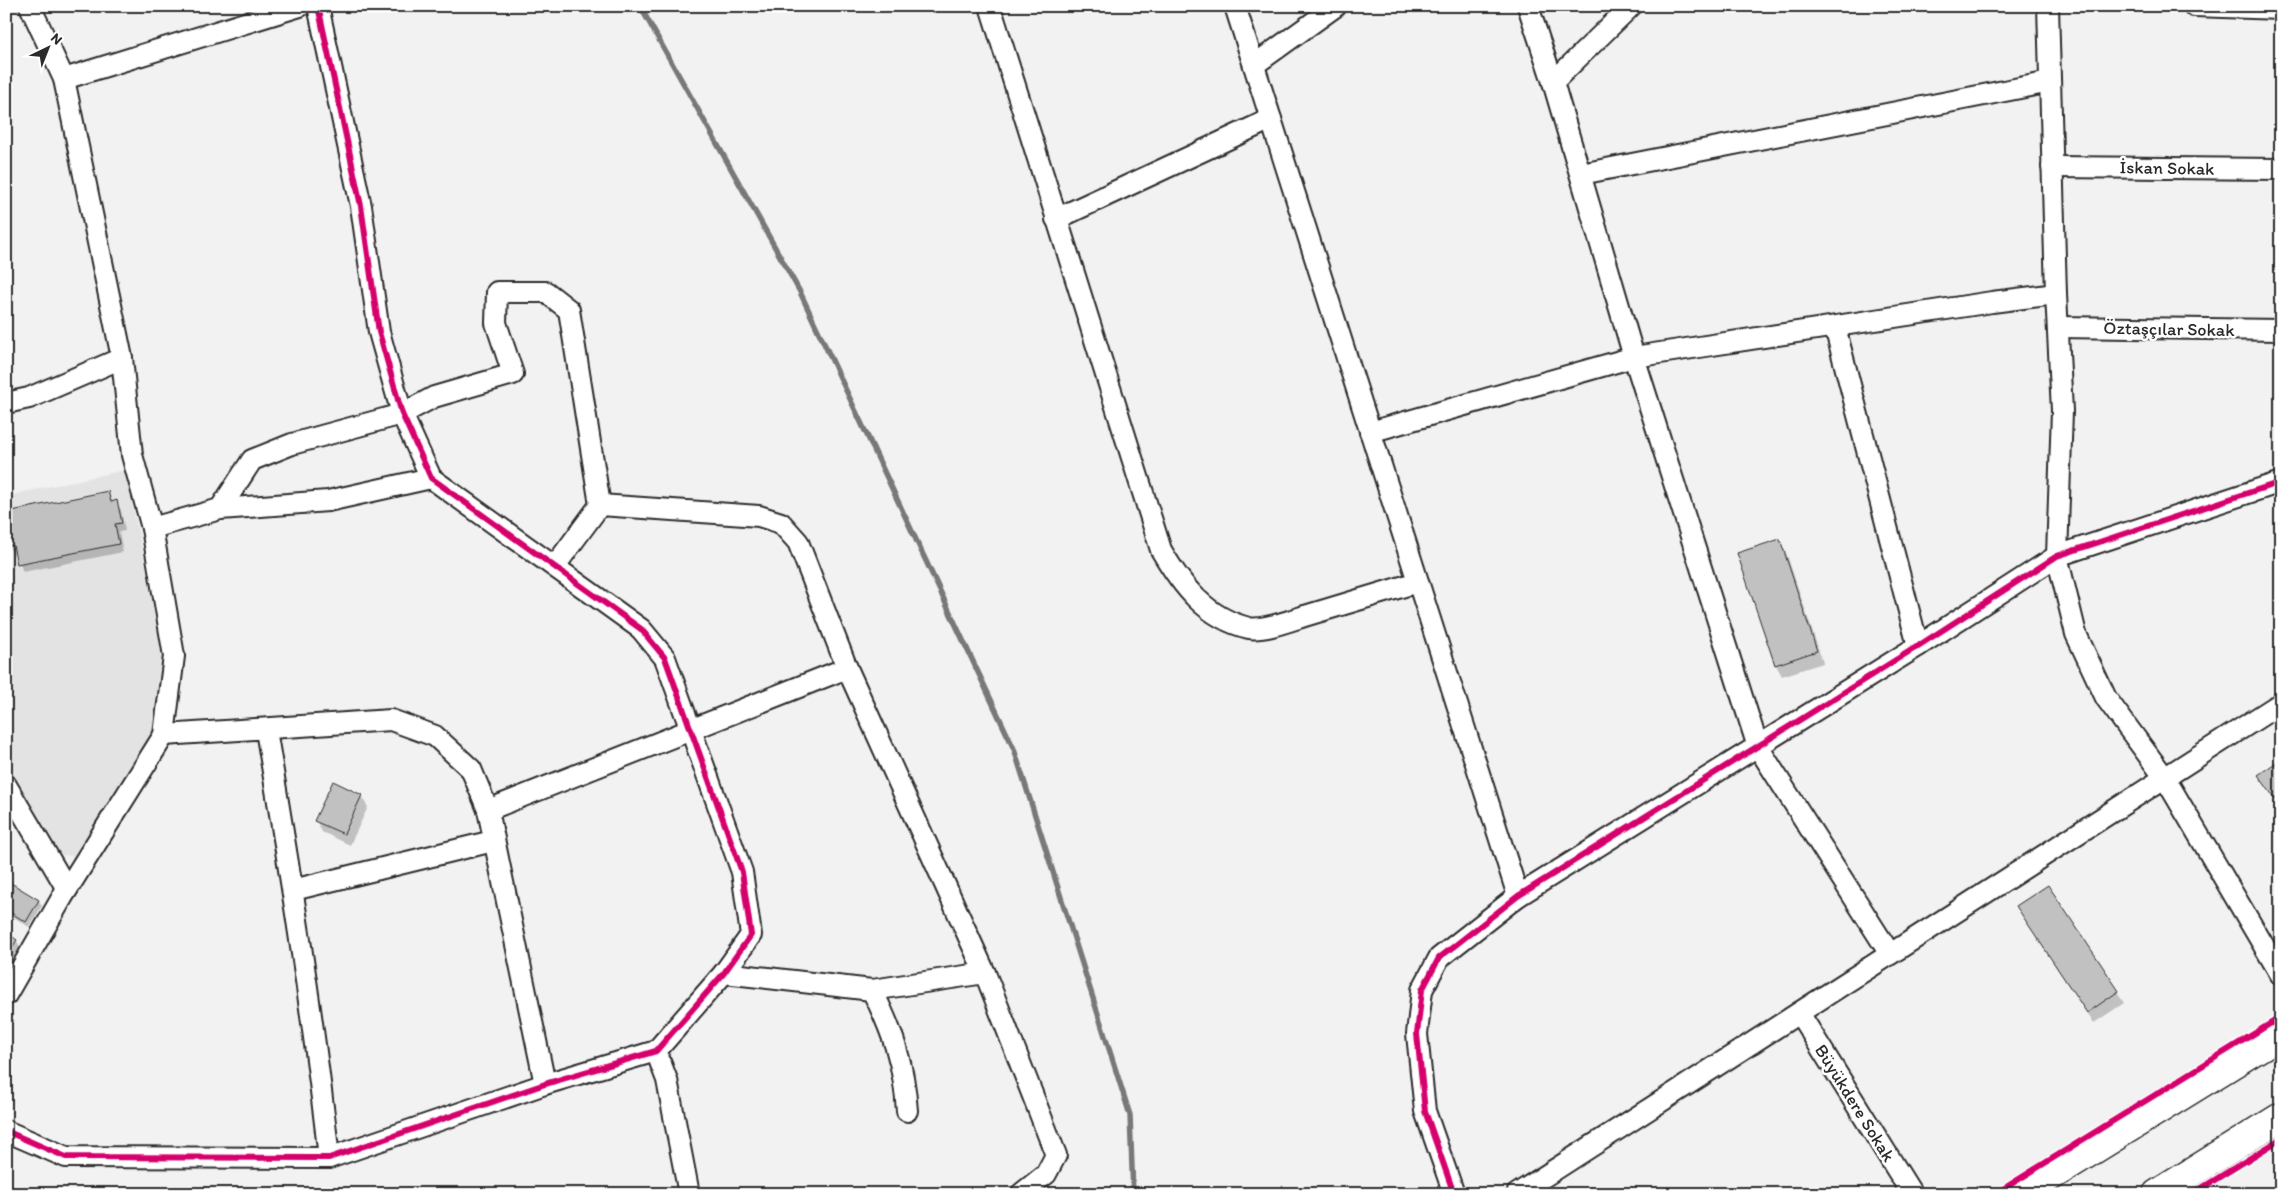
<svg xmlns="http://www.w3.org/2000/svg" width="2287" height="1200" font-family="Itim,sans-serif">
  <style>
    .built { fill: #e3e3e3 }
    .shadow { fill: #0003 }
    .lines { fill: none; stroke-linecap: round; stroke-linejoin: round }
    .stream { stroke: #787878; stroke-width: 5.5 }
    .building { fill: #c1c1c1; stroke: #2b2b2b }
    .street-casing { stroke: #2b2b2b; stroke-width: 24 }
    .primary-casing { stroke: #2b2b2b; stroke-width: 31 }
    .street { stroke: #fff; stroke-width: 20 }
    .primary { stroke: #fff; stroke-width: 28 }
    .cycleway-casing { stroke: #fff; stroke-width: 9 }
    .cycleway { stroke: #d6006c; stroke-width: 6 }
    .labels { text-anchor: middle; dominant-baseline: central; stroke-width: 5; stroke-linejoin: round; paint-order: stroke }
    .street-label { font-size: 18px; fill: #2b2b2b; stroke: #fff }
  </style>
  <rect width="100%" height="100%" fill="#f2f2f2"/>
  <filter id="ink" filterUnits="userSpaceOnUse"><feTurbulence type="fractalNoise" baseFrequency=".02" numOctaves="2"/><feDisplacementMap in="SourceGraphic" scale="10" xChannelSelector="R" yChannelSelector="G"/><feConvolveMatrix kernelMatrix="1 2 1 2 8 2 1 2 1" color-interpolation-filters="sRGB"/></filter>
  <g filter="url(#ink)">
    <!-- built -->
    <polygon class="built" points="125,470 165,656 160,722 74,856 60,855 6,764 6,496"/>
    <!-- shadow -->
    <g class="shadow">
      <polygon points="108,493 113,503 116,502 121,510 125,531 119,532 123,552 23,572 16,553 13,554 8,546 6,524"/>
      <polygon points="1780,541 1786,552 1823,663 1782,676 1776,665 1739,554"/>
      <polygon points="361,796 368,807 350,845 322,832 316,820"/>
      <polygon points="6,881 39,901 42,906 29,927 6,912"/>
      <polygon points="2048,886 2124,1003 2094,1023 2024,917"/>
      <polygon points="6,934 17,941 21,949 6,970"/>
    </g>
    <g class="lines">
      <!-- stream -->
      <polyline class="stream" points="640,6 800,292 1014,749 1130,1115 1133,1194"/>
    </g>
    <!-- building -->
    <g class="building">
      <polygon points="108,491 111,502 117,500 122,523 115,524 119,544 17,564 13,545 7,546 6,523 9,523 7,512"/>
      <polygon points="1780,539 1817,651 1775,665 1737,553"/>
      <polygon points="2281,759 2281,807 2258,775"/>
      <polygon points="333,781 362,795 344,834 314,821"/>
      <polygon points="6,880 39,900 26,922 6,910"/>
      <polygon points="2048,885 2119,991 2087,1013 2016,906"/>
      <polygon points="6,932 17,940 6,956"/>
    </g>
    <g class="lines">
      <!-- street casing -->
      <g class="street-casing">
        <g id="street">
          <path d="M990 6 1161 550C1182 586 1206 618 1249 628 1264 631 1294 619 1308 615 1345 604 1381 593 1418 582"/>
          <polyline points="1235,6 1518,896"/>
          <polyline points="1528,6 1553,82 1634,357 1758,747 1890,954"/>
          <polyline points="2048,6 2056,294 2062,411 2057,556 2076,634 2106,698 2165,778 2281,975"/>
          <polyline points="2194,6 2281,9"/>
          <polyline points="1254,65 1336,6"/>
          <polyline points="64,79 300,6"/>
          <polyline points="1553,82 1631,6"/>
          <polyline points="2052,167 2281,169"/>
          <polyline points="1581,174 2050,82"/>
          <polyline points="1056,219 1271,119"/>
          <polyline points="1835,327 1918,646"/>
          <polyline points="2058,327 2281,330"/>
          <polyline points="6,403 29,398 122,358"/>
          <polyline points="1370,432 1634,357 1992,302 2056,294"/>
          <polyline points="600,505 759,516 781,523 798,542 847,668 985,973 1056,1155 1046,1174 1021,1194"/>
          <polyline points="220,509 252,460 292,444 402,414 434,397 513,374 496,323 497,292 546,292 569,310 600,505 555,566"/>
          <polyline points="152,528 220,509 328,501 431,478"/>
          <path d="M266 730C290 872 313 1014 329 1158"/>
          <polyline points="164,735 391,720 435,736 471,769 488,810 545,1084"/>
          <polyline points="6,785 67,889"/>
          <polyline points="488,810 847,668"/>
          <polyline points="293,890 493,841"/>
          <polyline points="724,973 872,990 985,973"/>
          <path d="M872 990C893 1032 904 1064 907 1111"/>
          <polyline points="6,995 63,896 164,735 174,656 152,528 132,455 122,358 64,79 30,6"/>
          <polyline points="1799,1013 1912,1194"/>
          <polyline points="656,1051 667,1080 689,1194"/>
          <polyline points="6,1131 66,1157 329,1158 545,1084 656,1051 724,973 751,935 742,872 665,658 641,629 431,478 402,414 379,332 361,206 318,6"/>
          <polyline points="1454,1194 1425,1111 1417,1034 1422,990 1439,958 1518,896 1918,646 2057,556 2281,482"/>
          <polyline points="1517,1194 2281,703"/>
        </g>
      </g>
      <!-- primary casing -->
      <g class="primary-casing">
        <g id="primary">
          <polyline points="2022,1194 2281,1034"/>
          <polyline points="2157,1194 2281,1117"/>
        </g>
      </g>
      <!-- street -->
      <use href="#street" class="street"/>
      <!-- primary -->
      <use href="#primary" class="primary"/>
      <!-- cycleway casing -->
      <g class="cycleway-casing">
        <g id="cycleway">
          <polyline points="6,1131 66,1157 329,1158 545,1084 656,1051 724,973 751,935 742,872 665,658 641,629 431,478 402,414 379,332 361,206 318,6"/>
          <polyline points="1454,1194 1425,1111 1417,1034 1422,990 1439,958 1518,896 1918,646 2057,556 2281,482"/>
          <polyline points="1995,1194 2281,1017"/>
          <polyline points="2192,1194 2281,1139"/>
        </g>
      </g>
      <!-- cycleway -->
      <use href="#cycleway" class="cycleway"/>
    </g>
  </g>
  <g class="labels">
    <!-- street labels -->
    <g class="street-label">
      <text transform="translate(2167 168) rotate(1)">İskan Sokak</text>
      <text transform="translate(2169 329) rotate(1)">Öztaşçılar Sokak</text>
      <text transform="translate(1855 1103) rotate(58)">Büyükdere Sokak</text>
    </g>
  </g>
  <!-- margin -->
  <rect width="2287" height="1200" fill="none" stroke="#fff" stroke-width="25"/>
  <rect x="12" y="12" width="2262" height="1175" fill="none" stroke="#2b2b2b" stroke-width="2" filter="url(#ink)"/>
  <!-- north arrow -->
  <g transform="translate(48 48) rotate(43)" stroke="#ffffff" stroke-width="4" paint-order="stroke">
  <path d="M0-4L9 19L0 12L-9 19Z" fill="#2b2b2b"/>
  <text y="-8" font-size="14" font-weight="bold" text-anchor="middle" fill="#2b2b2b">N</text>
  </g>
</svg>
